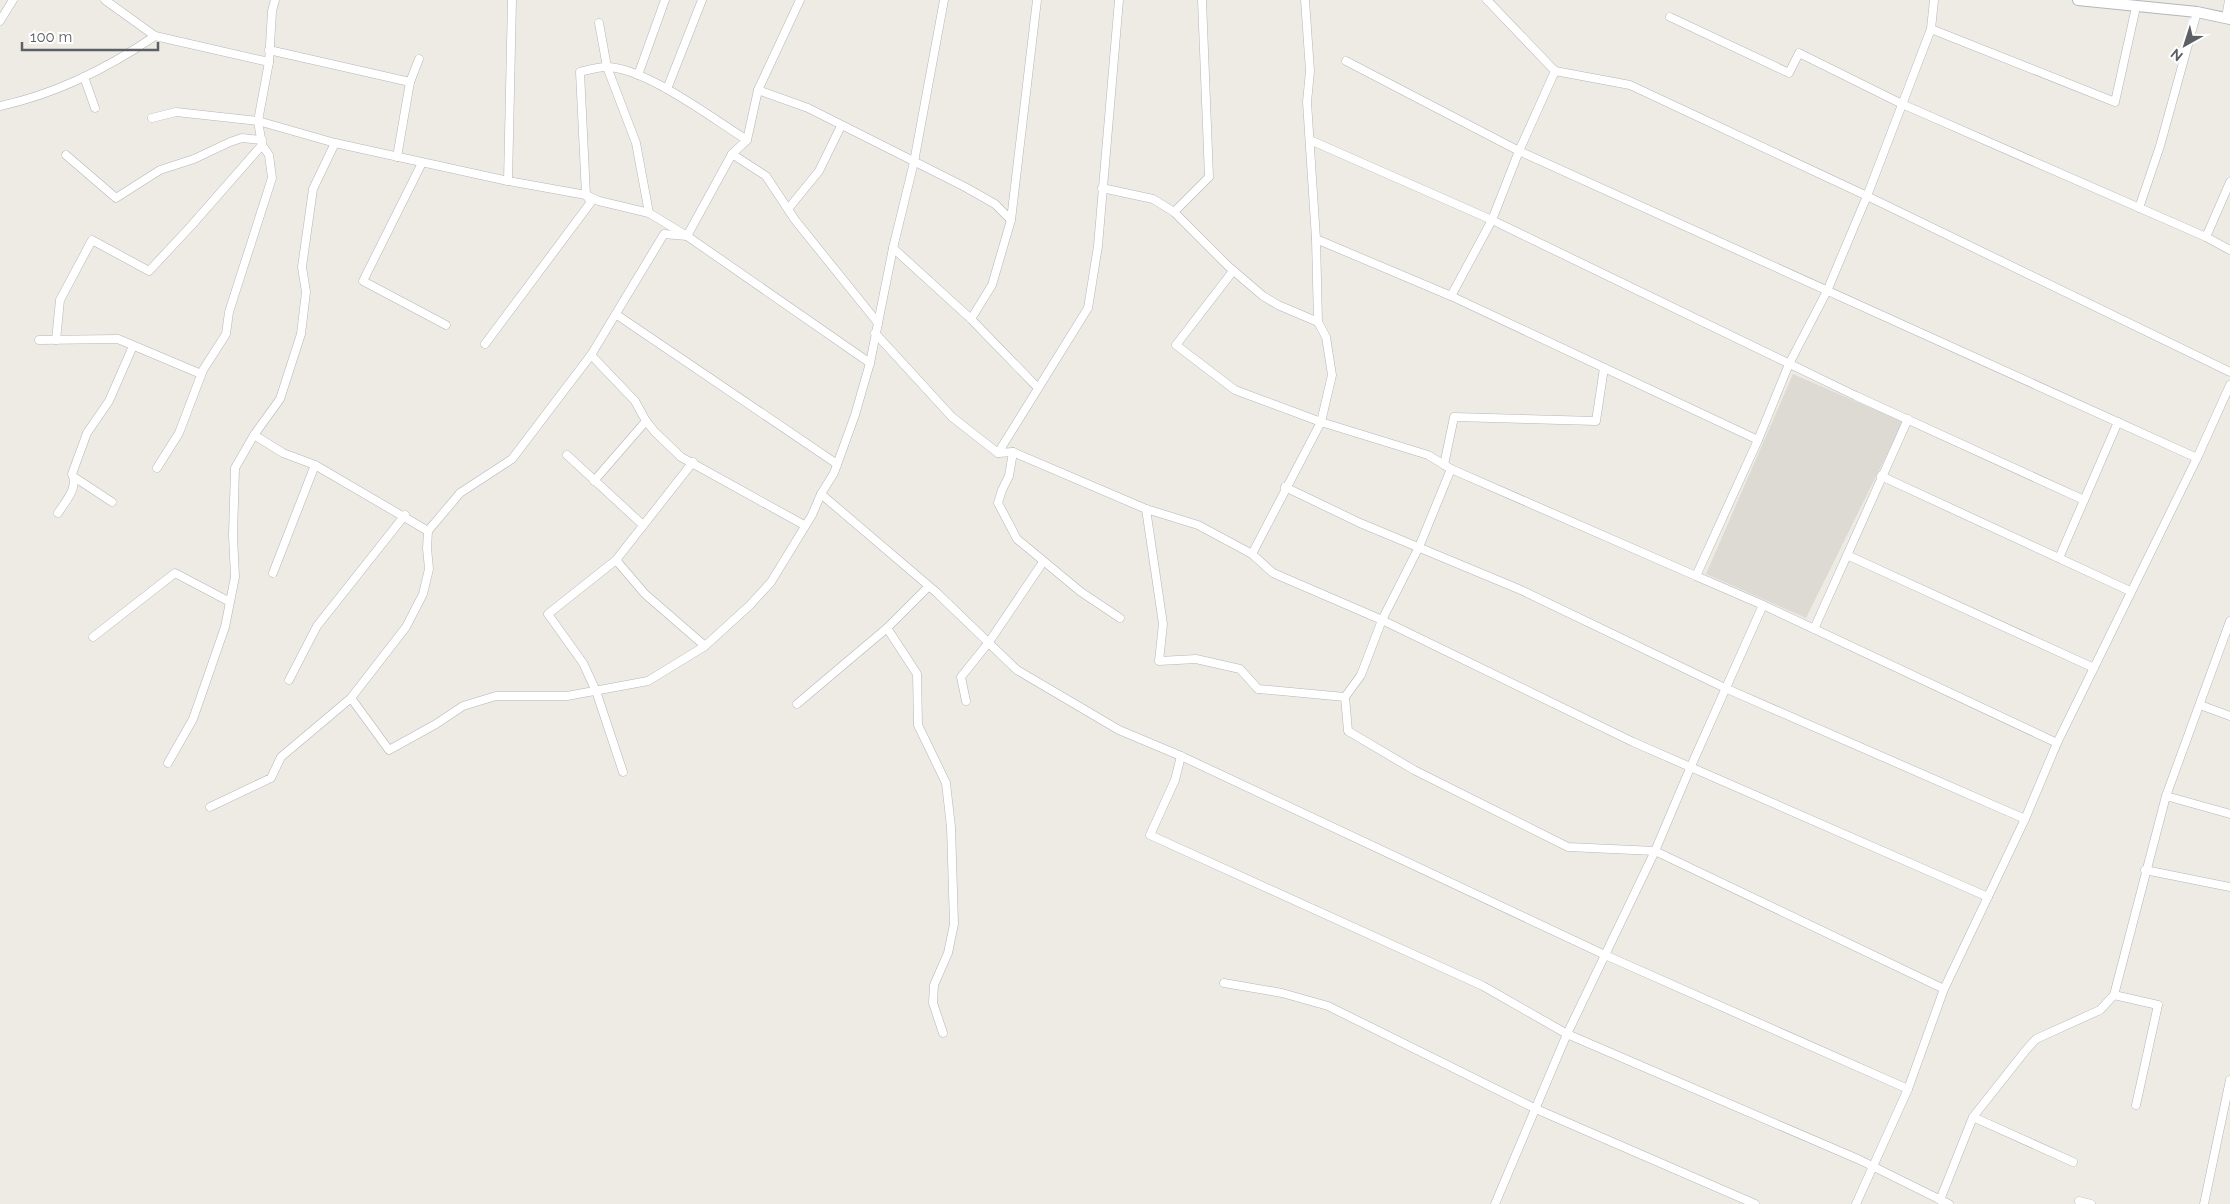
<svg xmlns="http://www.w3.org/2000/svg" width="2230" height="1204" font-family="Raleway,sans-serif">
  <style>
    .education { fill: #dcdad3 }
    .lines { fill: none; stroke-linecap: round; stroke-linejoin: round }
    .minor-casing { stroke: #b5b6ba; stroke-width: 9 }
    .secondary-casing { stroke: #b3b6ba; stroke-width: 12 }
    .minor { stroke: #fff; stroke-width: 8 }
    .secondary { stroke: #fff; stroke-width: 10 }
  </style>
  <rect width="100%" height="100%" fill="#edebe4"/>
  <!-- education -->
  <polygon class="education" points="1793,374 1903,422 1806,618 1706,574"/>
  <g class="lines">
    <!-- minor casing -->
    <g class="minor-casing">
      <g id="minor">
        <polyline points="105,0 155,36 269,62"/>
        <polyline points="1487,0 1555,71 1630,85 1867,196 2230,372"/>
        <polyline points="1934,0 1931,29 1867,196 1827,291 1789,364 1758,440 1696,576 1763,605 2057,743"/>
        <polyline points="1670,17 1789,73 1799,53 1902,104 2206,237 2230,250"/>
        <polyline points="2226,18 2229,0"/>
        <polyline points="0,21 13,0"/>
        <polyline points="599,23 607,67 636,143 649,213"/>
        <polyline points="1931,29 2115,102 2136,7"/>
        <polyline points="269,50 410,82"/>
        <polyline points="1346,61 1519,151 2197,458"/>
        <polyline points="638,75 665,0"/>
        <polyline points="84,77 95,108"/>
        <polyline points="667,89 702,0"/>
        <polyline points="758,90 808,108 965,187 995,204 1011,220"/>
        <path d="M0 106C56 94 108 68 155 36"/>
        <polyline points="152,118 176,112 258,121 335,143 508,181 586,195 599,201 649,213 687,236 870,363"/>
        <polyline points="1310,140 1492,220 1856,396 2084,500"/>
        <polyline points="732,154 766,176 795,220 878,323"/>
        <polyline points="66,155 116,198 160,170 194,159 230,142 242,138 262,140"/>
        <polyline points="397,157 410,82 419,59"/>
        <polyline points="422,163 363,281 446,325"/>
        <polyline points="508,181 512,0"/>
        <polyline points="1102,188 1153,199 1174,212 1228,266 1263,296 1278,305 1318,322"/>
        <polyline points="2139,208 2160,146 2197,12"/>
        <polyline points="788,209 819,171 841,126"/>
        <polyline points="1174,212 1209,177 1202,0"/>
        <polyline points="2206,237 2230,182"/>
        <polyline points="1316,239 1451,296 1758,440"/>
        <polyline points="893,248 971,319 1038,388"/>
        <polyline points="1233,271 1176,345 1235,390 1321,422 1428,455 1451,469 1696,576"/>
        <polyline points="1451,296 1492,220 1519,151 1555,71"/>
        <polyline points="617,315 837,464"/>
        <polyline points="971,319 992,285 1011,220 1037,0"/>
        <polyline points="875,333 952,417 998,453 1013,452 1146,509 1198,525 1252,554 1273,573 1382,620 1633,742 1988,897"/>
        <polyline points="39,340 118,339 201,374"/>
        <polyline points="56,340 60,300 92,240 149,271 191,226 262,145"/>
        <path d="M485 344 591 202 586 195 580 72C588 70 598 67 606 67 645 67 713 119 747 140"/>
        <polyline points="591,355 635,401 646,421 655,432 681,457 804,525"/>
        <polyline points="254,435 283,453 315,465 428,531"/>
        <polyline points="1013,452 1009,476 1002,490 998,503 1017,539 1081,592 1120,618"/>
        <polyline points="998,453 1088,308 1098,246 1119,0"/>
        <polyline points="567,455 643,525"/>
        <polyline points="1444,465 1454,417 1596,421 1604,368"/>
        <polyline points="157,468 179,433 203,370 226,334 229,312 272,178 269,155 262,145 258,121 269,62 272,11 275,0"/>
        <polyline points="1451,469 1419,547 1382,620 1361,675 1345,697 1348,731 1414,770 1568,847 1655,851 1944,989"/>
        <polyline points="1881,476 2130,591"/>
        <polyline points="74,477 112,502"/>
        <polyline points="594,481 646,421"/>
        <polyline points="1285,487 1360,523 1521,590 1725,688 2025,819"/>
        <polyline points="821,494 936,592 1017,670 1119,730 1181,756 1605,955 1908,1089"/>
        <polyline points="1146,509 1163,624 1159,661 1196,659 1240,669 1258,689 1345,697"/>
        <path d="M58 513C65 502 79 487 72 474L87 433 109 401 133 346"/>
        <polyline points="1252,554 1321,422 1332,375 1326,337 1318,322 1316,239 1307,102 1310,71 1305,0"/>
        <polyline points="1847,555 2094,668"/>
        <polyline points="2059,558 2118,422"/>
        <polyline points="616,560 645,594 705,646"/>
        <polyline points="273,573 315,465"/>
        <polyline points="887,628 917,674 918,725 946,783 951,827 954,924 948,953 934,985 933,1003 943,1033"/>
        <polyline points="1814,629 1908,419"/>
        <polyline points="93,637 175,573 230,602"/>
        <polyline points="289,680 317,626 405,515"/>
        <polyline points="351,698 389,750 436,724 463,706 496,696 567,696 648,681 705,646 750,605 771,582 812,515 821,494 834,473 855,415 870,363 893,248 914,162 944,0"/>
        <polyline points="966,701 961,677 989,642 1043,562"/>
        <polyline points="797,704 887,628 928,587"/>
        <polyline points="2200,705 2230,716"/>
        <polyline points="1181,756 1175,780 1150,835 1483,986 1567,1034 1860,1160 1949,1204"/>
        <polyline points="168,763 193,719 225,627 235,577 233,535 235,468 254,435 280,399 301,334 306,292 302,267 313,189 335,143"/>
        <polyline points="623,772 596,691 583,663 548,614 616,560 693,462"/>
        <polyline points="2166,796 2230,814"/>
        <polyline points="210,807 271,778 281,757 351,698 406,627 423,594 429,569 427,548 428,531 460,493 512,459 591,355 664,234 687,236 732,154 747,140 758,90 800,0"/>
        <polyline points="2145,870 2230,887"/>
        <polyline points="1224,983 1282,993 1328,1006 1536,1109 1755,1204"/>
        <polyline points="2114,995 2158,1005 2136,1105"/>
        <polyline points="1973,1117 2073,1162"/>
        <polyline points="1940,1200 1973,1117 2026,1050 2036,1039 2100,1010 2114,995 2166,796 2230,621"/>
        <polyline points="2079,1201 2091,1204"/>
        <polyline points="1495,1204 1567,1034 1655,851 1691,766 1763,605"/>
        <polyline points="1856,1204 1908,1089 1944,989 2025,819 2057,743 2197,458 2230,385"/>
        <polyline points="2204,1204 2230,1080"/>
      </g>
    </g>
    <!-- secondary casing -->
    <g class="secondary-casing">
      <polyline id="secondary" points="2078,0 2197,12 2230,19"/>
    </g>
    <!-- minor -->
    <use href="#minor" class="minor"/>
    <!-- secondary -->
    <use href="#secondary" class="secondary"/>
  </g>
  <!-- north arrow -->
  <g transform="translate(2185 45) rotate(219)" stroke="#ffffff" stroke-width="4" paint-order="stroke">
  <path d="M0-4L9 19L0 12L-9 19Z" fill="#5c5f63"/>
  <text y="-8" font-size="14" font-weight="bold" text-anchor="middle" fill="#5c5f63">N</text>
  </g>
  <!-- scale -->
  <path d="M22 42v8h136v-8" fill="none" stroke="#5c5f63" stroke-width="2.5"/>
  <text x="30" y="42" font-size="15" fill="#5c5f63" stroke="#ffffff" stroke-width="4" paint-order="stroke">100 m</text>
</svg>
